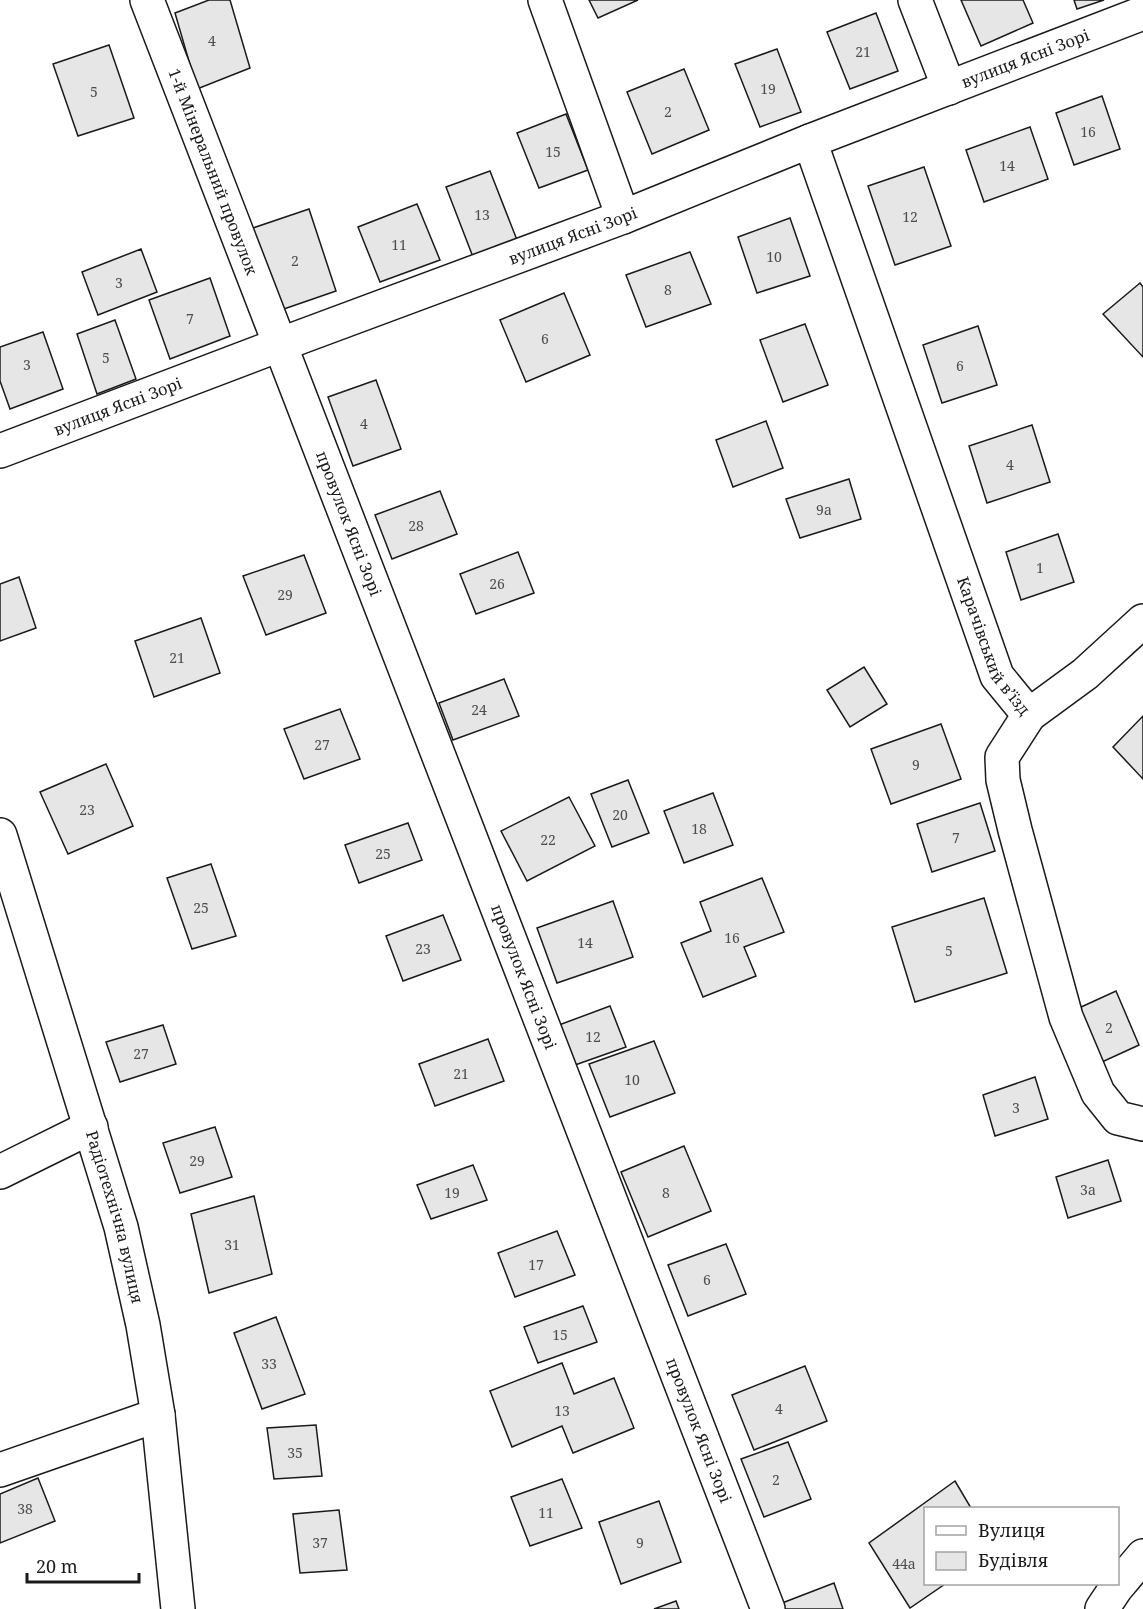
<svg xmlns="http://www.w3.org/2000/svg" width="1143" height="1609" font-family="'Noto Serif',serif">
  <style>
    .building { fill: #e6e6e6; stroke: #1a1a1a; stroke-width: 1.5 }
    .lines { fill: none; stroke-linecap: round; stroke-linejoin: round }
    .minor-casing { stroke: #1a1a1a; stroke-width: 36 }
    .major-casing { stroke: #1a1a1a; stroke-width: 36 }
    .minor { stroke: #fff; stroke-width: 33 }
    .major { stroke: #fff; stroke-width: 33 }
    .labels { text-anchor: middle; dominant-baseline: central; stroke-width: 4.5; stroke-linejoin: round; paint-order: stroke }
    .number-label { font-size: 14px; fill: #4d4d4d }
    .street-label { font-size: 16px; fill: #1a1a1a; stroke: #fff }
  </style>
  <rect width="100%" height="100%" fill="#fff"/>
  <!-- building -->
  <g class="building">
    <polygon points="209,0 230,0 250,68 197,89 175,13"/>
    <polygon points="589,0 638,0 598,18"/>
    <polygon points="961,0 1023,0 1033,23 981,46"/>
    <polygon points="1074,0 1104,0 1077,9"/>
    <polygon points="876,13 898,71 850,89 827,32"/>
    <polygon points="109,45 134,118 78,136 53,64"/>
    <polygon points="777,49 801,112 760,127 735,64"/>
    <polygon points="684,69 709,130 652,154 627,92"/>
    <polygon points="1102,96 1120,149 1074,165 1056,113"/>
    <polygon points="566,114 588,170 539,188 517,133"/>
    <polygon points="1030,127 1048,179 984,202 966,150"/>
    <polygon points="924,167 951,246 895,265 868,186"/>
    <polygon points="490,171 517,240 473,257 446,187"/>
    <polygon points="417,204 440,260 380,282 358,227"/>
    <polygon points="309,209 336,291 281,310 253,228"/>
    <polygon points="790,218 810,276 757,293 738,237"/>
    <polygon points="141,249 157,292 98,315 82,272"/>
    <polygon points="690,252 711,304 646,327 626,275"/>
    <polygon points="210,278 230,336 170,359 149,300"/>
    <polygon points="1140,283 1143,287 1143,357 1103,314"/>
    <polygon points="564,293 590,355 526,382 500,320"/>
    <polygon points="115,320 136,379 97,394 77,334"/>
    <polygon points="805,324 828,385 783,402 760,340"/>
    <polygon points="978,326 997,385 942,403 923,345"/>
    <polygon points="43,332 63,389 10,409 0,381 0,347"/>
    <polygon points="376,380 401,449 353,466 328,397"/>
    <polygon points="766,421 783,468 733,487 716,440"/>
    <polygon points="1032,425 1050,482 987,503 969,446"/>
    <polygon points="849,479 861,519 800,538 786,499"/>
    <polygon points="440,491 457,534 392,559 375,515"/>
    <polygon points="1058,534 1074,582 1021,600 1006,552"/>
    <polygon points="518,552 534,593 476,614 460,574"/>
    <polygon points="304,555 326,613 266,635 243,576"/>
    <polygon points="19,577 36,628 0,641 0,584"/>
    <polygon points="201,618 220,673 154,697 135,641"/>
    <polygon points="864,667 887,704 850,727 827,690"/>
    <polygon points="504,679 519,716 453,740 439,703"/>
    <polygon points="340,709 360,759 304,779 284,729"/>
    <polygon points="1143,716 1143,779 1113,747"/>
    <polygon points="941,724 961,779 891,804 871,749"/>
    <polygon points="106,764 133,826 68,854 40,792"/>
    <polygon points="628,780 649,833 612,847 591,794"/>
    <polygon points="713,793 733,845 684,863 664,811"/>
    <polygon points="569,797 595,846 527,881 501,831"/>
    <polygon points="980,803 995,851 932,872 917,824"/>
    <polygon points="408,823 422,860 359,883 345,845"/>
    <polygon points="211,864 236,936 192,949 167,878"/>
    <polygon points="762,878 784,932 744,947 756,976 703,997 681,943 711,931 700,902"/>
    <polygon points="984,898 1007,973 915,1002 892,927"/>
    <polygon points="613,901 633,957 557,983 537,928"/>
    <polygon points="443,915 461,960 403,981 386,936"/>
    <polygon points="1116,991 1139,1045 1102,1062 1079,1008"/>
    <polygon points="610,1006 626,1047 575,1065 559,1025"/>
    <polygon points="163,1025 176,1064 120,1082 106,1042"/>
    <polygon points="488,1039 504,1081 435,1106 419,1064"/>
    <polygon points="654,1041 675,1093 610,1117 589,1064"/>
    <polygon points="1035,1077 1048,1119 995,1136 983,1095"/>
    <polygon points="215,1127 232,1177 180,1193 163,1143"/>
    <polygon points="684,1146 711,1211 648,1237 621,1172"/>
    <polygon points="1108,1160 1121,1201 1068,1218 1056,1177"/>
    <polygon points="473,1165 487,1200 431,1219 417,1185"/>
    <polygon points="254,1196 272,1274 209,1293 191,1214"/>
    <polygon points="557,1231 575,1275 515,1297 498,1253"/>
    <polygon points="726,1244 746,1294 688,1316 668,1265"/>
    <polygon points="583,1306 597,1342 538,1363 524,1327"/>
    <polygon points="276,1317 305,1394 262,1409 234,1333"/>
    <polygon points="562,1363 574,1394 614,1378 634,1428 573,1453 562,1426 512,1447 490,1391"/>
    <polygon points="805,1366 827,1421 754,1450 732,1395"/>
    <polygon points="316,1425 322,1476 274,1479 267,1428"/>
    <polygon points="788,1442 811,1499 764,1517 741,1459"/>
    <polygon points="38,1478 55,1521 0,1543 0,1494"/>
    <polygon points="562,1479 582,1528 530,1546 511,1497"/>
    <polygon points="955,1481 971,1508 926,1508 926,1584 945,1584 910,1608 869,1543"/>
    <polygon points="659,1501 681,1562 621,1584 599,1522"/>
    <polygon points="339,1510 347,1570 300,1573 293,1514"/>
    <polygon points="834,1583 843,1609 779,1609 777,1605"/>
    <polygon points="676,1601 679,1609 654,1609"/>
  </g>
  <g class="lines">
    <!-- minor casing -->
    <g class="minor-casing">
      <g id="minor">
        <path id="s1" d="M147 0 768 1609"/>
        <polyline points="545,0 623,217"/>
        <polyline points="915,0 949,88"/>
        <path id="s2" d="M810 141 997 676 1029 715 1002 757 1003 780 1015 830 1066 1017 1098 1093 1118 1118 1143 1124"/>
        <path id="s3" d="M0 451 279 345 623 217 810 141 1143 13"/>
        <polyline points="1029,715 1085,674 1143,621"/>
        <polyline points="0,1172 91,1127"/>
        <polyline points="0,1470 158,1415"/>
      </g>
    </g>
    <!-- major casing -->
    <g class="major-casing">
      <g id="major">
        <path id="s4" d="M0 835 121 1227 143 1325 158 1415 178 1609"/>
        <polyline points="1102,1609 1116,1588 1143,1556"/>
      </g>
    </g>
    <!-- minor -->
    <use href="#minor" class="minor"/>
    <!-- major -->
    <use href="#major" class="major"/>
  </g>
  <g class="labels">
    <!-- number labels -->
    <g class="number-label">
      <text x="212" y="40">4</text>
      <text x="863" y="51">21</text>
      <text x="768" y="88">19</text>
      <text x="94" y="91">5</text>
      <text x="668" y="111">2</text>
      <text x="1088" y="131">16</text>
      <text x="553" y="151">15</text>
      <text x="1007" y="165">14</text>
      <text x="482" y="214">13</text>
      <text x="910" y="216">12</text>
      <text x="399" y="244">11</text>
      <text x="774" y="256">10</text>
      <text x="295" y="260">2</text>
      <text x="119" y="282">3</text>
      <text x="668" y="289">8</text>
      <text x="190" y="318">7</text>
      <text x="545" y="338">6</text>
      <text x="106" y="357">5</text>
      <text x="27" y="364">3</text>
      <text x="960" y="365">6</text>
      <text x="364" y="423">4</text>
      <text x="1010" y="464">4</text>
      <text x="824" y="509">9а</text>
      <text x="416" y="525">28</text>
      <text x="1040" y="567">1</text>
      <text x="497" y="583">26</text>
      <text x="285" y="594">29</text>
      <text x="177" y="657">21</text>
      <text x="479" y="709">24</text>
      <text x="322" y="744">27</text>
      <text x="916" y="764">9</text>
      <text x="87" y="809">23</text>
      <text x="620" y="814">20</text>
      <text x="699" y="828">18</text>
      <text x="956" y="837">7</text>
      <text x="548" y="839">22</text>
      <text x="383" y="853">25</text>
      <text x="201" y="907">25</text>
      <text x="732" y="937">16</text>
      <text x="585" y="942">14</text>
      <text x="423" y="948">23</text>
      <text x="949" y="950">5</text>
      <text x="1109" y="1027">2</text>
      <text x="593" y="1036">12</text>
      <text x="141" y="1053">27</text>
      <text x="461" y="1073">21</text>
      <text x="632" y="1079">10</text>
      <text x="1016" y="1107">3</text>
      <text x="197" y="1160">29</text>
      <text x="1088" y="1189">3а</text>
      <text x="452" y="1192">19</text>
      <text x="666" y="1192">8</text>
      <text x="232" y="1244">31</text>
      <text x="536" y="1264">17</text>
      <text x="707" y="1279">6</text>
      <text x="560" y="1334">15</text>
      <text x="269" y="1363">33</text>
      <text x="779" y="1408">4</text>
      <text x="562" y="1410">13</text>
      <text x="295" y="1452">35</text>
      <text x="776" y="1479">2</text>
      <text x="25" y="1508">38</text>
      <text x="546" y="1512">11</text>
      <text x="320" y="1542">37</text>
      <text x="640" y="1542">9</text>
      <text x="904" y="1563">44а</text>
    </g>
    <!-- street labels -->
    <g class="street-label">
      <text stroke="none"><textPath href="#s3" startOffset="1098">вулиця Ясні Зорі</textPath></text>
      <text stroke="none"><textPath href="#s1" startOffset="184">1-й Мінеральний провулок</textPath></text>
      <text stroke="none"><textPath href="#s3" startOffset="612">вулиця Ясні Зорі</textPath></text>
      <text stroke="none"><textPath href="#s3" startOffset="126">вулиця Ясні Зорі</textPath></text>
      <text stroke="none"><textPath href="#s1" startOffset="561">провулок Ясні Зорі</textPath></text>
      <text stroke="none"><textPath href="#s2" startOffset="538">Карачівський в’їзд</textPath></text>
      <text stroke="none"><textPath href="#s1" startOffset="1047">провулок Ясні Зорі</textPath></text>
      <text stroke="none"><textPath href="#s4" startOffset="399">Радіотехнічна вулиця</textPath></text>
      <text stroke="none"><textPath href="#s1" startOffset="1533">провулок Ясні Зорі</textPath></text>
    </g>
  </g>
  <!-- legend -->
  <rect x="924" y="1507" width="195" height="78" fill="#ffffff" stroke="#a3a3a3" stroke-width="1.5"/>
  <rect x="936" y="1526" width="30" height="9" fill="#ffffff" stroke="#a3a3a3" stroke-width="1.5"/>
  <text x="978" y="1537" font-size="18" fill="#1a1a1a">Вулиця</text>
  <rect x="936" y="1552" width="30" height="18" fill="#e6e6e6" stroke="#a3a3a3" stroke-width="1.5"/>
  <text x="978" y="1567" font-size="18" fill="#1a1a1a">Будівля</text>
  <!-- scale -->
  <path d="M27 1573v9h112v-9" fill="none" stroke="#1a1a1a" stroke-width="3"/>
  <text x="36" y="1573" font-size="18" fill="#1a1a1a" stroke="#ffffff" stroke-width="4.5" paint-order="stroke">20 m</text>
</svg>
